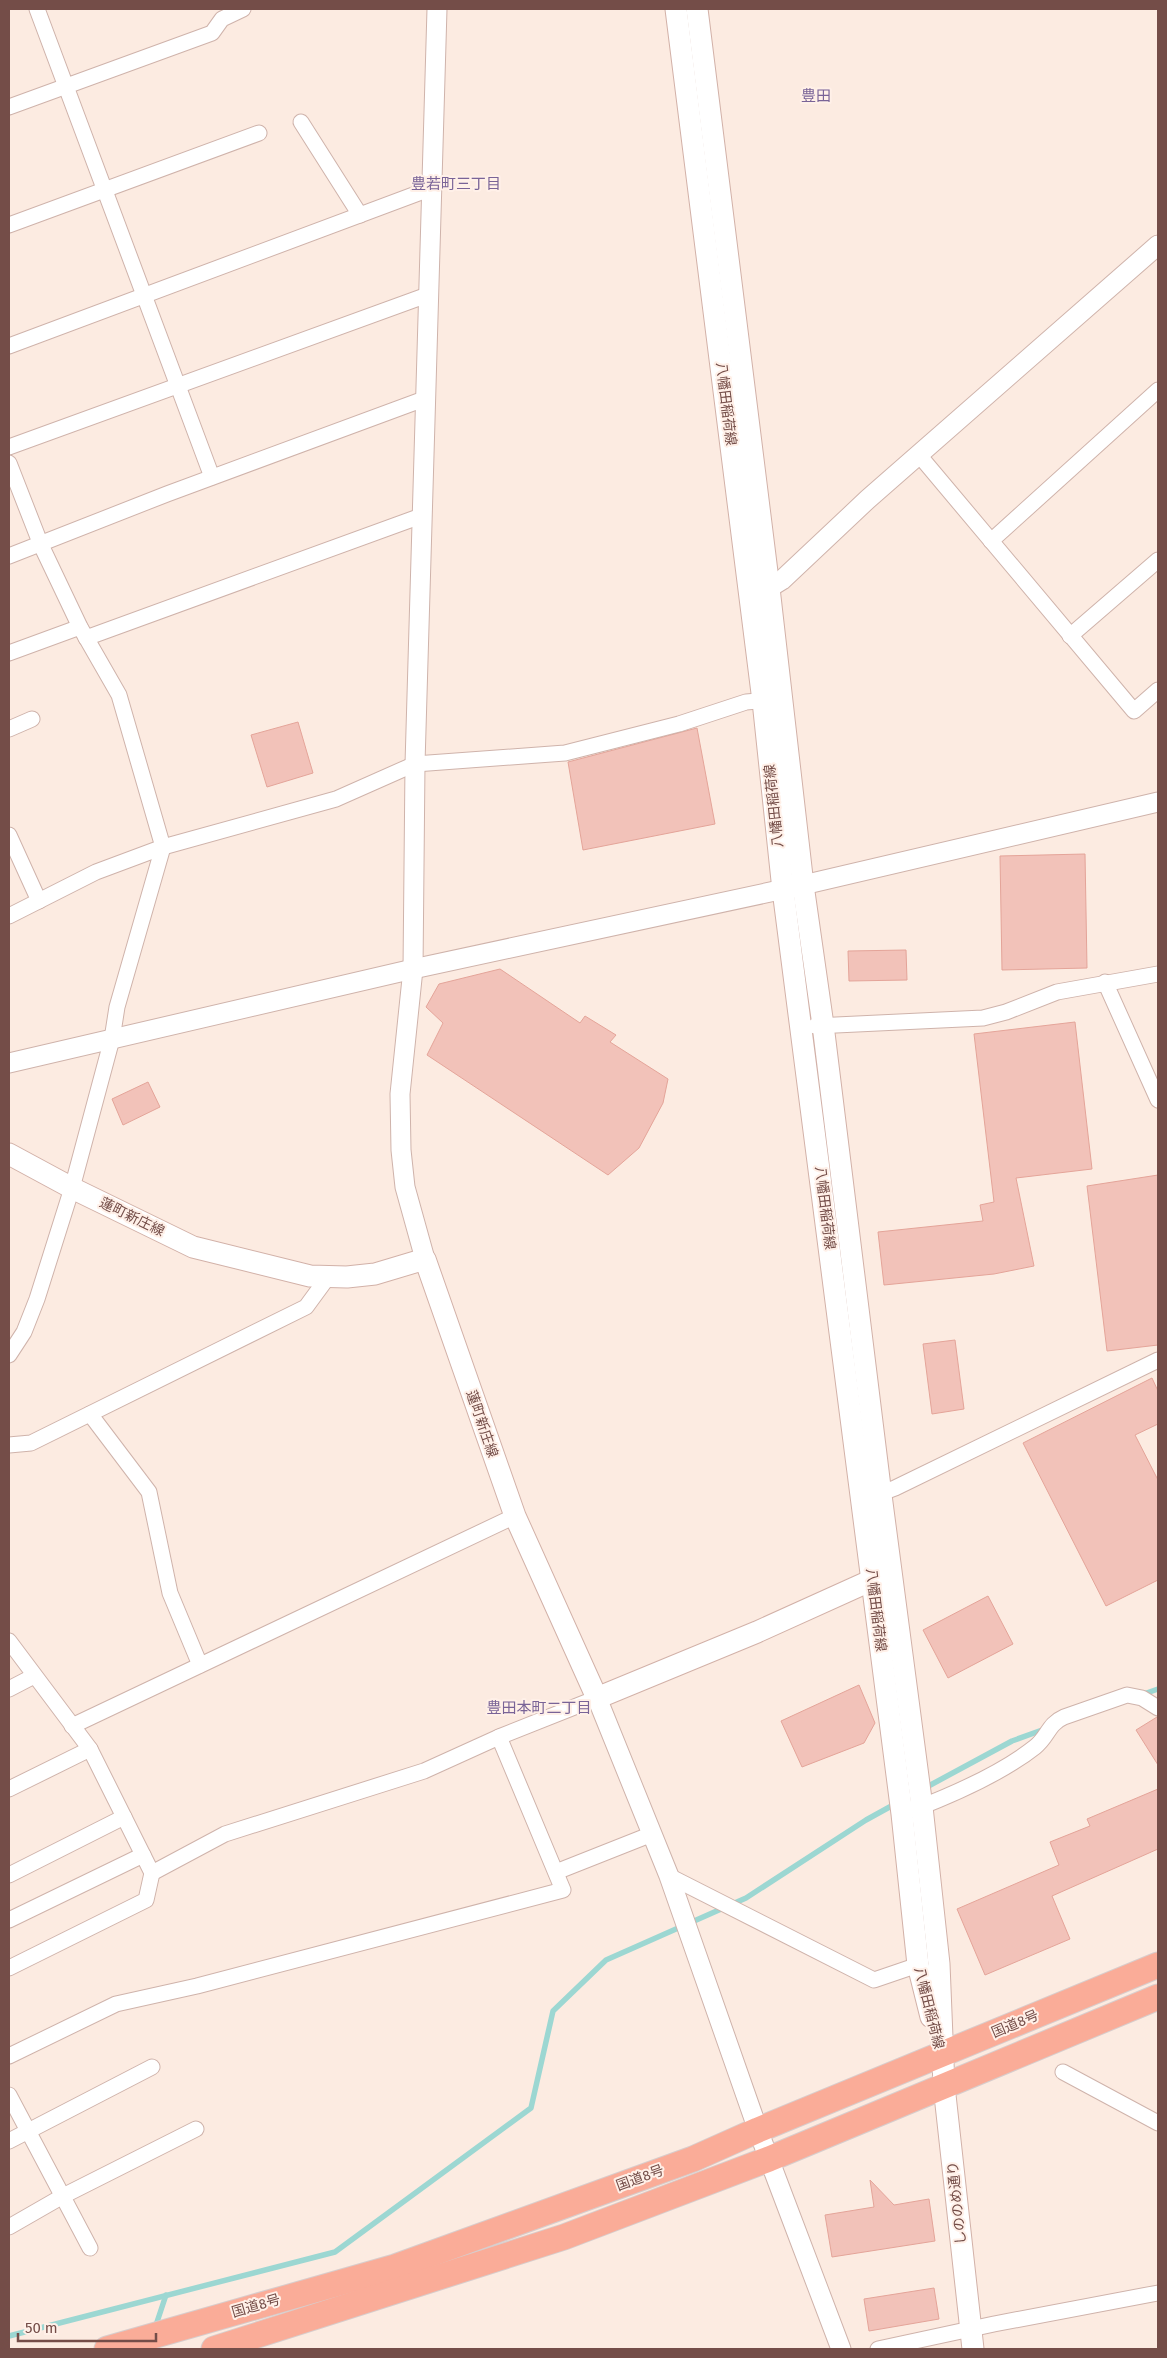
<svg xmlns="http://www.w3.org/2000/svg" width="1167" height="2358" font-family="'Fira Sans','Noto Sans JP',sans-serif">
  <style>
    .lines { fill: none; stroke-linecap: round; stroke-linejoin: round }
    .stream { stroke: #9cd7d2; stroke-width: 5.5 }
    .building { fill: #f2c2b9; stroke: #e4a499 }
    .minor-casing { stroke: #cfb3ab; stroke-width: 17 }
    .tertiary-casing { stroke: #cfb3ab; stroke-width: 21 }
    .secondary-casing { stroke: #d2b1a8; stroke-width: 23 }
    .trunk-casing { stroke: #d8cdcc; stroke-width: 27 }
    .minor { stroke: #fff; stroke-width: 15 }
    .tertiary { stroke: #fff; stroke-width: 19 }
    .secondary { stroke: #fff; stroke-width: 21 }
    .trunk { stroke: #faac98; stroke-width: 25 }
    .labels { text-anchor: middle; dominant-baseline: central; stroke-width: 4; stroke-linejoin: round; paint-order: stroke }
    .street-label { font-size: 14px; fill: #744d48; stroke: #fff0e8 }
    .neighbourhood-label { font-size: 15px; fill: #796397; stroke: #fff0e8 }
  </style>
  <rect width="100%" height="100%" fill="#fcebe1"/>
  <g class="lines">
    <!-- stream -->
    <g class="stream">
      <polyline points="1141,1695 1158,1689"/>
      <polyline points="923,1789 1012,1741 1045,1729"/>
      <polyline points="155,2328 166,2295"/>
      <polyline points="9,2336 335,2252 531,2108 553,2011 606,1960 746,1898 866,1820 895,1804"/>
    </g>
  </g>
  <!-- building -->
  <g class="building">
    <polygon points="298,722 313,773 267,787 251,735"/>
    <polygon points="697,728 715,824 583,850 568,762"/>
    <polygon points="1085,854 1087,968 1002,970 1000,856"/>
    <polygon points="906,950 907,980 849,981 848,951"/>
    <polygon points="500,969 580,1023 585,1016 616,1035 610,1042 668,1079 663,1103 639,1148 608,1175 427,1055 443,1023 426,1007 439,984"/>
    <polygon points="1075,1022 1092,1169 1016,1178 1034,1266 994,1274 884,1285 878,1232 983,1221 980,1205 994,1202 974,1034"/>
    <polygon points="148,1082 160,1107 123,1125 112,1099"/>
    <polygon points="1158,1175 1158,1345 1107,1351 1087,1186"/>
    <polygon points="955,1340 964,1409 932,1414 923,1344"/>
    <polygon points="1152,1378 1158,1391 1158,1424 1135,1435 1158,1480 1158,1580 1106,1606 1023,1443"/>
    <polygon points="988,1596 1013,1644 948,1678 923,1630"/>
    <polygon points="859,1685 875,1723 864,1743 802,1767 781,1721"/>
    <polygon points="1157,1717 1158,1717 1158,1765 1136,1730"/>
    <polygon points="1158,1789 1158,1849 1052,1896 1070,1939 985,1975 957,1909 1059,1865 1050,1842 1090,1826 1087,1819"/>
    <polygon points="870,2180 894,2205 929,2199 935,2241 832,2257 825,2215 874,2207"/>
    <polygon points="934,2288 939,2319 869,2331 864,2299"/>
  </g>
  <g class="lines">
    <!-- minor casing -->
    <g class="minor-casing">
      <g id="minor">
        <polyline points="37,9 212,477"/>
        <polyline points="9,107 212,33 222,19 243,9"/>
        <polyline points="301,122 360,215"/>
        <polyline points="9,225 259,133"/>
        <polyline points="9,346 432,188"/>
        <polyline points="9,447 430,294"/>
        <polyline points="919,455 1134,711 1158,690"/>
        <polyline points="9,463 41,545 80,627 119,695 163,847 117,1007 112,1039 72,1188 37,1299 24,1332 9,1355"/>
        <polyline points="991,541 1158,390"/>
        <polyline points="9,556 167,494 424,399"/>
        <polyline points="1070,636 1158,560"/>
        <polyline points="86,638 421,516"/>
        <polyline points="9,653 80,627"/>
        <polyline points="9,729 32,719"/>
        <polyline points="9,835 39,901"/>
        <polyline points="9,916 96,872 163,847 336,799 415,764 565,753 679,724 746,702 771,700"/>
        <polyline points="1105,982 1158,1100"/>
        <polyline points="815,1026 983,1018 1006,1012 1057,992 1158,974"/>
        <polyline points="90,1414 149,1492 170,1593 200,1665"/>
        <polyline points="9,1445 31,1443 306,1307 328,1277"/>
        <polyline points="871,1497 895,1488 1158,1360"/>
        <polyline points="9,1641 90,1749 152,1873 146,1900 9,1968"/>
        <polyline points="9,1689 34,1676"/>
        <polyline points="72,1726 515,1516"/>
        <polyline points="9,1789 90,1749"/>
        <path d="M913 1810C952 1795 1002 1773 1035 1747 1048 1737 1048 1724 1064 1717L1127 1695 1142 1698 1158 1708"/>
        <polyline points="556,1872 652,1834"/>
        <polyline points="152,1873 225,1834 424,1771 499,1737 597,1698"/>
        <polyline points="9,1875 124,1817"/>
        <polyline points="669,1876 874,1980 918,1965"/>
        <polyline points="9,1920 143,1855"/>
        <polyline points="9,2056 116,2004 197,1986 563,1890 499,1737"/>
        <polyline points="1063,2072 1158,2123"/>
        <polyline points="9,2095 90,2248"/>
        <polyline points="9,2141 152,2067"/>
        <polyline points="9,2227 63,2196 196,2129"/>
        <polyline points="878,2349 994,2324 1158,2293"/>
      </g>
    </g>
    <!-- tertiary casing -->
    <g class="tertiary-casing">
      <g id="tertiary">
        <polyline points="757,593 769,588 782,580 868,499 1158,245"/>
        <polyline points="9,1063 413,969 803,885 1158,802"/>
        <polyline points="425,1259 405,1187 401,1150 400,1094 413,969 415,764 437,9"/>
        <polyline points="597,1698 669,1876 758,2130 841,2349"/>
      </g>
    </g>
    <!-- secondary casing -->
    <g class="secondary-casing">
      <g id="secondary">
        <polyline points="676,9 763,701 783,890 902,1814 918,1965 931,2017"/>
        <polyline points="697,9 769,588 803,885 823,1025 881,1495 922,1807 939,1964 944,2086 973,2349"/>
        <polyline points="9,1154 72,1188 193,1247 310,1276 347,1277 375,1274 425,1259 515,1516 597,1698 757,1632 872,1580 885,1578"/>
      </g>
    </g>
    <!-- trunk casing -->
    <g class="trunk-casing">
      <g id="trunk">
        <polyline points="107,2349 395,2267 693,2159 758,2130 1158,1965"/>
        <polyline points="214,2349 564,2237 769,2159 1158,1997"/>
      </g>
    </g>
    <!-- minor -->
    <use href="#minor" class="minor"/>
    <!-- tertiary -->
    <use href="#tertiary" class="tertiary"/>
    <!-- secondary -->
    <use href="#secondary" class="secondary"/>
    <!-- trunk -->
    <use href="#trunk" class="trunk"/>
  </g>
  <g class="labels">
    <!-- street labels -->
    <g class="street-label">
      <text transform="translate(726 404) rotate(83)">八幡田稲荷線</text>
      <text transform="translate(774 806) rotate(-96)">八幡田稲荷線</text>
      <text transform="translate(825 1208) rotate(83)">八幡田稲荷線</text>
      <text transform="translate(132 1217) rotate(26)">蓮町新庄線</text>
      <text transform="translate(482 1424) rotate(71)">蓮町新庄線</text>
      <text transform="translate(876 1610) rotate(83)">八幡田稲荷線</text>
      <text transform="translate(929 2008) rotate(76)">八幡田稲荷線</text>
      <text transform="translate(1015 2024) rotate(-23)">国道8号</text>
      <text transform="translate(640 2178) rotate(-20)">国道8号</text>
      <text transform="translate(957 2203) rotate(-96)">しののめ通り</text>
      <text transform="translate(256 2306) rotate(-16)">国道8号</text>
    </g>
    <!-- neighbourhood labels -->
    <g class="neighbourhood-label">
      <text x="816" y="96">豊田</text>
      <text x="456" y="184">豊若町三丁目</text>
      <text x="539" y="1708">豊田本町二丁目</text>
    </g>
  </g>
  <!-- border -->
  <rect width="1167" height="2358" fill="none" stroke="#744d48" stroke-width="20"/>
  <!-- scale -->
  <path d="M18 2333v8h138v-8" fill="none" stroke="#744d48" stroke-width="2.5"/>
  <text x="25" y="2333" font-size="15" fill="#744d48" stroke="#fff0e8" stroke-width="4" paint-order="stroke">50 m</text>
</svg>
